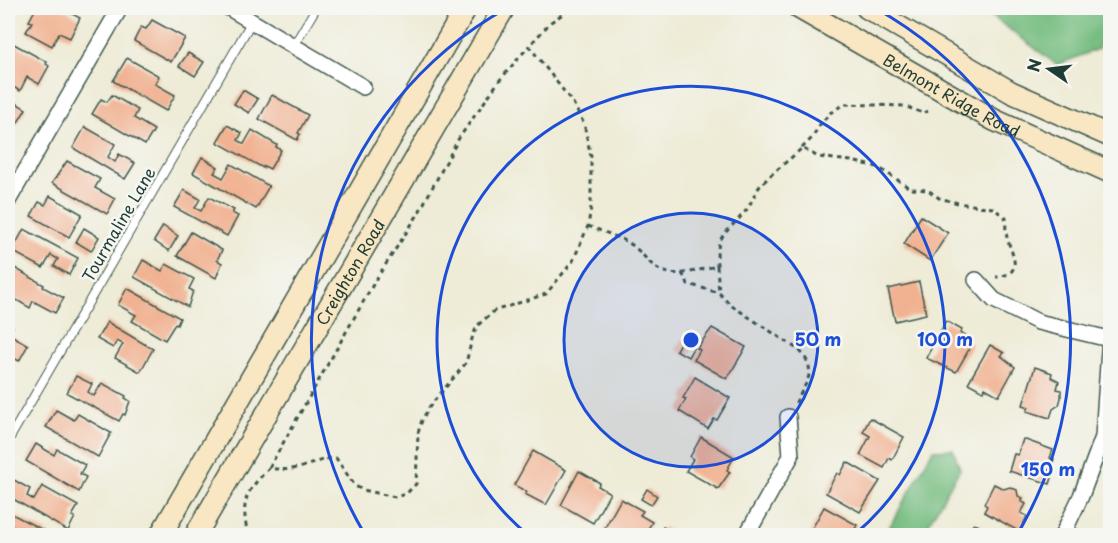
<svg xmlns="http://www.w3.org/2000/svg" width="1118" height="543" font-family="'Playpen Sans',sans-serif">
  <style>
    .forest { fill: #78be82; stroke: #4c7e5b; stroke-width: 1.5 }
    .building { fill: #f1b292 }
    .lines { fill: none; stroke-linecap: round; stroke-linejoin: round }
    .lane-casing { stroke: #3e574c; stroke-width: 10 }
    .street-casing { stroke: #3e574c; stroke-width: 18 }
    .secondary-casing { stroke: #3e574c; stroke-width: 24 }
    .path { stroke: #3e574c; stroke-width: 3; stroke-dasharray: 4.5 4.5; stroke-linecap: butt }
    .lane { stroke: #fff; stroke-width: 8 }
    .street { stroke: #fff; stroke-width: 15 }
    .secondary { stroke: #f9e7c3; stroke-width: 21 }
    .ring { fill: none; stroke: #1d4ed8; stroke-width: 3 }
    .labels { text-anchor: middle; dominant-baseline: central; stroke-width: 5; stroke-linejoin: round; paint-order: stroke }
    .street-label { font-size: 16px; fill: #1f3d34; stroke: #f6f6f2 }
    .centre { fill: #1d4ed8; stroke: #f6f6f2; stroke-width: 3 }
    .ring-label { font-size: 18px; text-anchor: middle; font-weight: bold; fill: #1d4ed8; stroke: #f6f6f2; stroke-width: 5; stroke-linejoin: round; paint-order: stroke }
  </style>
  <rect width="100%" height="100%" fill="#f6f6f2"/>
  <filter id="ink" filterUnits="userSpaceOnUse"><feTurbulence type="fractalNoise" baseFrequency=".0167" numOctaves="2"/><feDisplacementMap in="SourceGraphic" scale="12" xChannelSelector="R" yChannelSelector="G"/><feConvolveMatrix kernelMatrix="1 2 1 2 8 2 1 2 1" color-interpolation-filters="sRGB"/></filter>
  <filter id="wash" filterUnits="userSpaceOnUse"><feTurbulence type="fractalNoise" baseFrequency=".008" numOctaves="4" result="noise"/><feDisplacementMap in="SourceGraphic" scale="24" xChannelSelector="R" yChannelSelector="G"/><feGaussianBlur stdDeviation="1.35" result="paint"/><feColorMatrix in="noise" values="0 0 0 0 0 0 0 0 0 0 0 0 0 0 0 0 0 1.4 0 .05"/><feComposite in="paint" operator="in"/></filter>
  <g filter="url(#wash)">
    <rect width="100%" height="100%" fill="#eeebd6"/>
    <!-- forest -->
    <g class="forest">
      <polygon points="991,8 1110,8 1110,14 1098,49 1057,65 992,16"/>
      <polygon points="953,449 960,469 922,535 885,535 933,450"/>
    </g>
    <g id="blocks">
      <!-- building -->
      <g class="building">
        <polygon points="36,8 61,8 80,18 70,38 59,33 52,46 26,32 32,22 29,21"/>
        <polygon points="152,20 185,38 171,62 134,41 141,27 146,29"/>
        <polygon points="14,44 47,62 46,64 49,66 39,84 27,77 20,91 8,84 8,53"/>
        <polygon points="188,53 204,62 195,76 179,66"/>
        <polygon points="127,58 159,76 155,84 175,95 166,111 113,81"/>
        <polygon points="243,90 258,99 249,113 234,104"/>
        <polygon points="112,95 138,110 134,118 154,130 145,145 92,114 101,99 107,102"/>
        <polygon points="272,95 308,115 298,133 300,134 297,140 259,119"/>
        <polygon points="8,98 26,109 17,124 10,120 8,123"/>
        <polygon points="227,125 242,133 238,140 244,144 252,130 277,145 276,147 281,150 270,169 264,166 263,168 217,142"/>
        <polygon points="85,127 115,144 108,157 115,162 119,154 135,163 125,179 73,148"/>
        <polygon points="202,157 218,167 214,173 223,178 231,164 269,186 256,209 193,173"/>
        <polygon points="67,161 100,179 95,188 115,199 107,214 52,183"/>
        <polygon points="184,190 200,199 195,208 201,211 209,197 234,210 232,213 238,216 227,236 174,207"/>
        <polygon points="50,196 82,214 69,237 31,216 39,202 45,205"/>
        <polygon points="921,216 948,233 930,261 904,244"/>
        <polygon points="163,226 178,236 169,251 154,241"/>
        <polygon points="84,228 99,237 91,251 76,242"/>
        <polygon points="24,229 78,258 69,275 54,266 58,259 51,255 43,268 12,251"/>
        <polygon points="191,232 222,250 217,260 222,263 216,278 177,256"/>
        <polygon points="143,260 162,271 166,264 194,279 189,289 193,291 188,307 134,277"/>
        <polygon points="8,264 44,285 43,287 64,298 55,313 33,301 30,308 8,295"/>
        <polygon points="919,282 926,314 895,321 888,289"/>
        <polygon points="127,288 180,318 177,325 175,324 165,340 132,321 136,315 118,305"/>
        <polygon points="946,321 962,330 960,333 967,337 965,340 972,344 956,372 926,358"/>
        <polygon points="107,322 153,349 140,372 115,358 123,344 117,341 113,348 97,339"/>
        <polygon points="8,323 13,327 9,334 28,345 19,361 8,355"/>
        <polygon points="712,328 746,347 727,379 694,360 700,350 697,348"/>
        <polygon points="687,331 699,338 688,357 676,350"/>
        <polygon points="990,345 1004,353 1001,356 1015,367 999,396 985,388 983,391 968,383"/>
        <polygon points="1035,367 1052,373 1051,377 1059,381 1057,389 1061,390 1061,398 1059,405 1053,409 1050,418 1027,411 1029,407 1023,405"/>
        <polygon points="76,376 92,384 88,392 94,396 102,383 126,396 125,398 130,401 125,415 123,414 119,421 67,393"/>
        <polygon points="695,377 730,398 717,420 714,419 708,429 679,411 686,399 683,398"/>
        <polygon points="56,410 74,420 78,414 111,433 98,457 46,427"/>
        <polygon points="870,418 904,437 892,460 889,458 884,468 860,455 870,436 863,432"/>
        <polygon points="701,437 734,457 727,470 730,472 718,489 686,471 693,459 690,457"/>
        <polygon points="1023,439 1053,450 1050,458 1054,459 1051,467 1055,468 1050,484 1009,471 1014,454 1018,455"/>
        <polygon points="36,444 54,455 57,449 85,465 80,474 86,477 79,492 26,461"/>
        <polygon points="533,451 566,470 546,505 525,494 527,492 514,485"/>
        <polygon points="847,462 880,481 860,512 826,493 837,473 840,475"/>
        <polygon points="579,471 600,483 598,486 610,493 593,523 561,505"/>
        <polygon points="14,480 30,489 27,496 34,500 42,486 78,506 72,516 75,517 68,531 8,496 8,490"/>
        <polygon points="994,484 1004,489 1010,487 1017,490 1018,496 1023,498 1021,501 1026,504 1021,513 1027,516 1020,532 984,512 987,506 984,504"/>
        <polygon points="647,489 657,496 651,505 641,499"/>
        <polygon points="621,499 643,511 640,515 652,522 644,536 607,536 602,533"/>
        <polygon points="824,507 857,525 851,536 808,536"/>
        <polygon points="8,512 47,532 45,536 11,536 15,528 10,525 8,529"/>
        <polygon points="974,523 995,536 967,536"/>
        <polygon points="663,527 679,536 659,536"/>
      </g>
    </g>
  </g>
  <g filter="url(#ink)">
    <use href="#blocks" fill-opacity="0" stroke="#3e574c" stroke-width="1.5"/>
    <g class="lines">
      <!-- lane casing -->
      <g class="lane-casing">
        <g id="lane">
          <polyline points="294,45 316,8"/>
          <polyline points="8,441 252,21"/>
        </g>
      </g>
      <!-- street casing -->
      <g class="street-casing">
        <g id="street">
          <polyline points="229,8 363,87"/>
          <polyline points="8,201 120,8"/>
          <polyline points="976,280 994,300 1038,322 1109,339"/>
          <polyline points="746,536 791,456 788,417"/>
          <polyline points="1062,536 1081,496 1103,437 1110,335"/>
        </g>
      </g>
      <!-- secondary casing -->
      <g class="secondary-casing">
        <g id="secondary">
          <path id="s1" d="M799 8 994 120 1110 172"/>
          <polyline points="867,8 1011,92 1110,136"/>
          <polyline points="160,536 466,8"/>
          <path id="s2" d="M195 536 504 8"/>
        </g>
      </g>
      <!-- path -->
      <g class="path">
        <polyline points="802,148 813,137 818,127 830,113 844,104 904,106 923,113 928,111"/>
        <path d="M588 226C603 232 618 236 632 245 643 253 651 268 665 272 680 277 701 269 717 266 716 234 725 235 743 214 751 206 753 195 760 186 773 172 788 161 802 148L818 157 851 161 878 167 911 189 928 190 939 198 958 203 993 208 1006 218C1006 224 1005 231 1007 237 1011 254 1026 274 996 277"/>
        <polyline points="717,266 719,293"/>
        <path d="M682 273 688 284 719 293 732 306 799 350C819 371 806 382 795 404"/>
        <polyline points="269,468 375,281 417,216 459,138 499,81 529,46"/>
        <path d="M248 536C241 500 244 494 269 468 279 470 288 470 298 468 311 465 322 458 336 458L355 486 363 490 395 497 406 494 416 484 418 433 422 420 430 406 466 363 473 335 478 325 494 311 546 294 573 261 588 226 591 207V157L584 124 573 103 529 46 551 22 572 8"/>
      </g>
      <!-- lane -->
      <use href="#lane" class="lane"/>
      <!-- street -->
      <use href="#street" class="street"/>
      <!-- secondary -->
      <use href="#secondary" class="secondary"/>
    </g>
  </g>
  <!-- distance rings -->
  <circle cx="691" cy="340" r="127" fill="#1d4ed8" fill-opacity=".12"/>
  <g class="ring">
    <circle cx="691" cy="340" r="127"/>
    <path d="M528 535A254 254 0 1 1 854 535"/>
    <path d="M364 533A380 380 0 0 1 507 8M875 8A380 380 0 0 1 1018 533"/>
  </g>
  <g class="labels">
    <!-- street labels -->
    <g class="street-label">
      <text stroke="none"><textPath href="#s1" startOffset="176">Belmont Ridge Road</textPath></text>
      <text transform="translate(118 224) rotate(-60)">Tourmaline Lane</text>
      <text stroke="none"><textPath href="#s2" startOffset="306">Creighton Road</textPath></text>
    </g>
  </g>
  <circle cx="691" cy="340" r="9" class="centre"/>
  <g class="ring-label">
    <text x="818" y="346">50 m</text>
    <text x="945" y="346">100 m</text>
    <text x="1048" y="476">150 m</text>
  </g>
  <!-- margin -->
  <rect width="1118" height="543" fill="none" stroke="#f6f6f2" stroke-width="30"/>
  <!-- north arrow -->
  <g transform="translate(1049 69) rotate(284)" stroke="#f6f6f2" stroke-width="4.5" paint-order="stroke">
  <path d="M0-4.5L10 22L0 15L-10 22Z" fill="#1f3d34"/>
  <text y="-9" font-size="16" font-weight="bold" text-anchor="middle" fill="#1f3d34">N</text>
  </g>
</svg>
